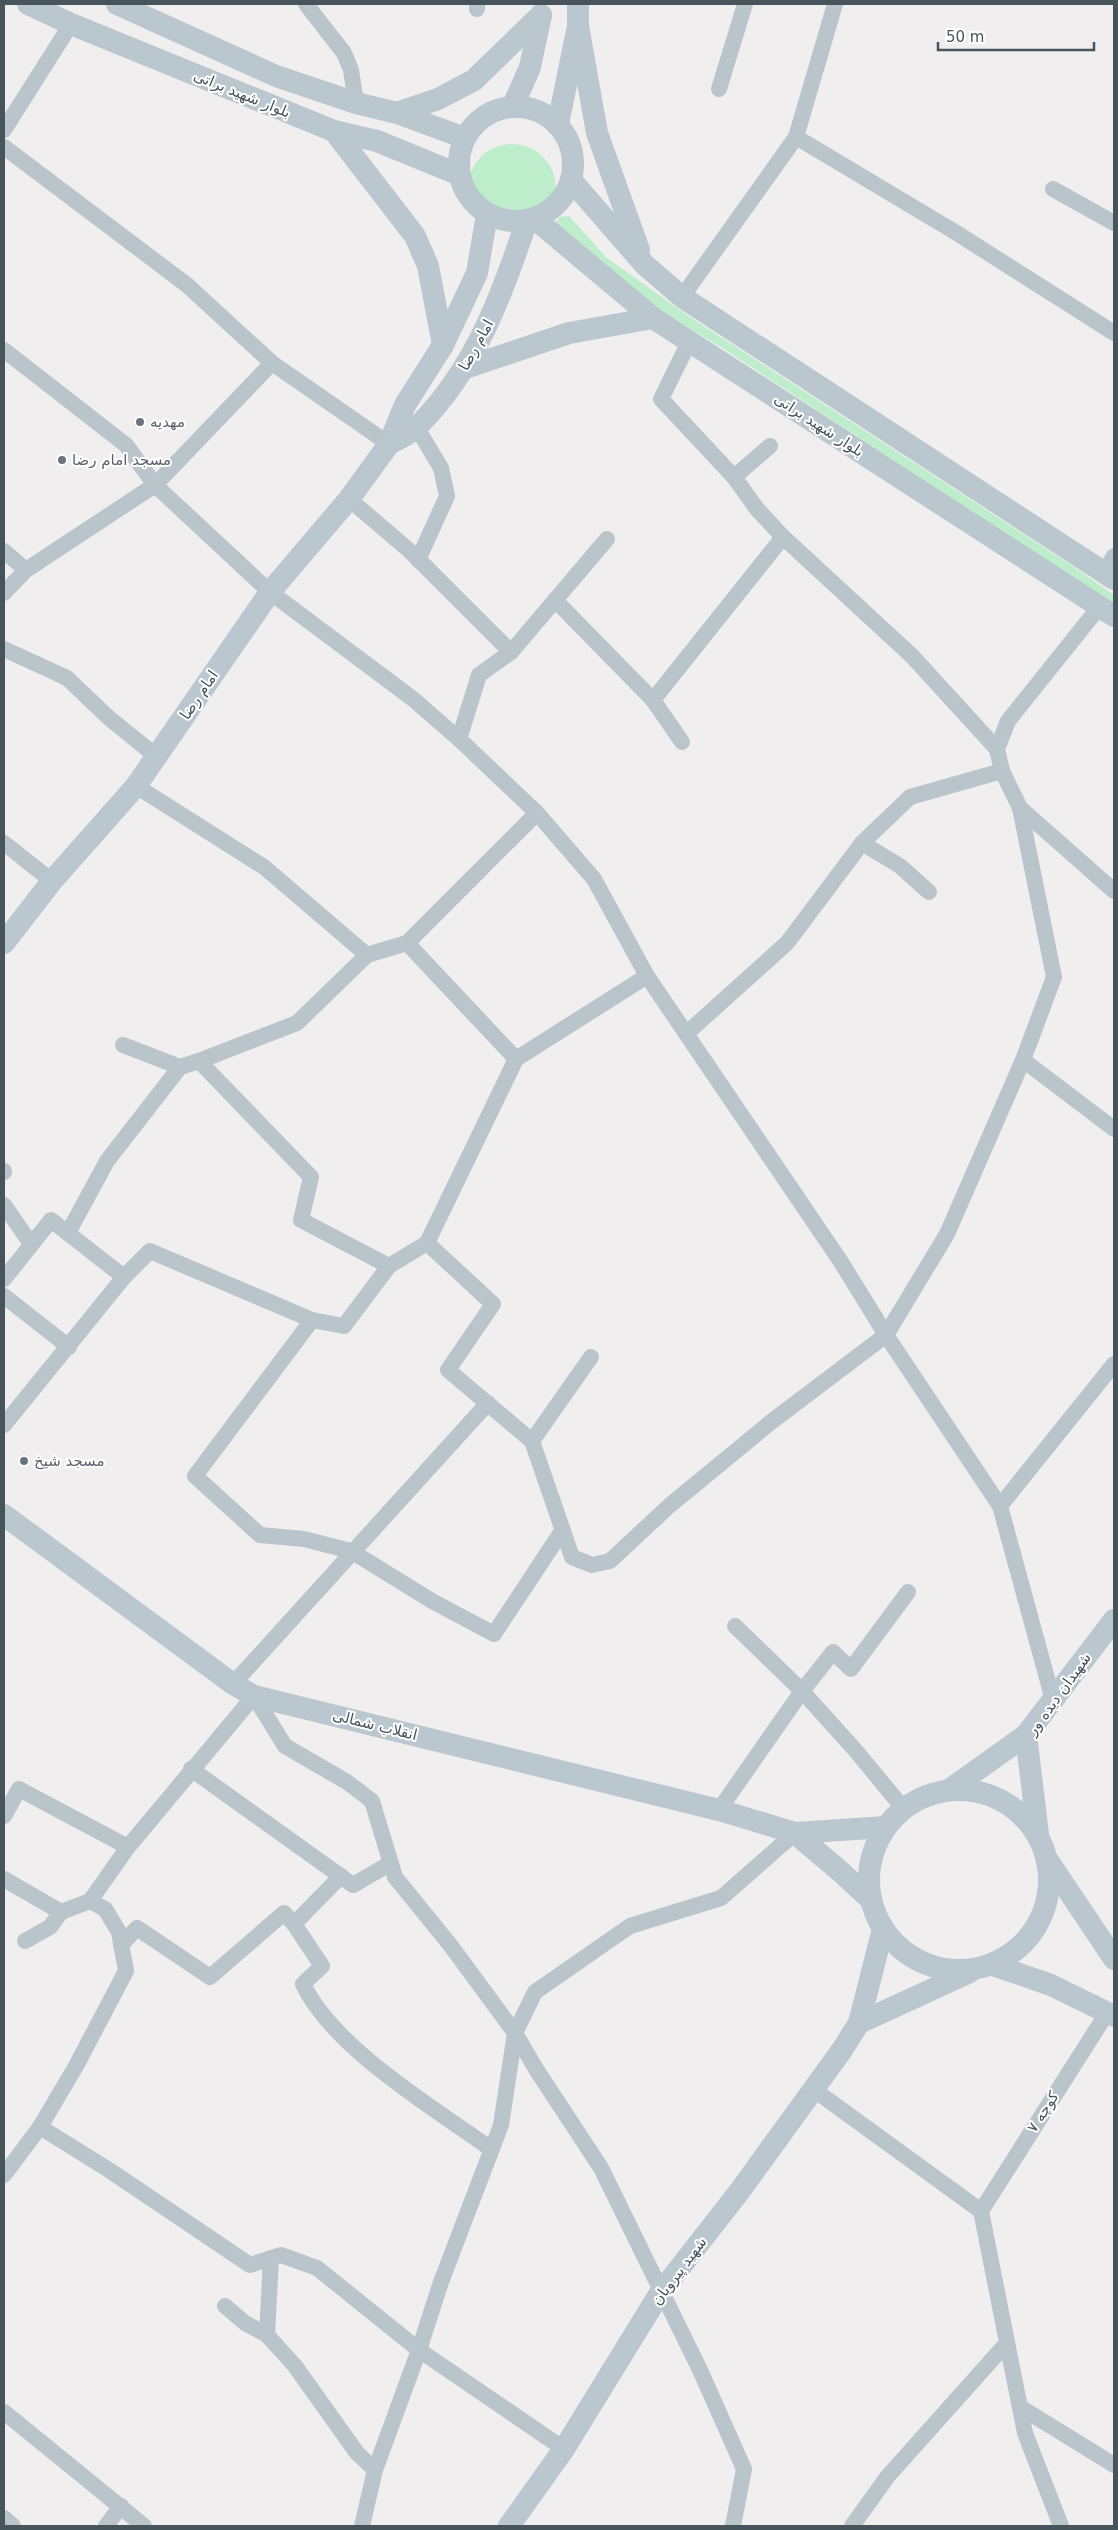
<svg xmlns="http://www.w3.org/2000/svg" width="1118" height="2530" font-family="'DejaVu Sans',Cairo,sans-serif">
  <style>
    .green { fill: #beedcb }
    .lines { fill: none; stroke-linecap: round; stroke-linejoin: round }
    .street { stroke: #bac4cb; stroke-width: 16 }
    .secondary { stroke: #bbc7cf; stroke-width: 22 }
    .worship-dot { fill: #6b7280; stroke: #fff; stroke-width: 2 }
    .labels { text-anchor: middle; dominant-baseline: central; stroke-width: 4; stroke-linejoin: round; paint-order: stroke }
    .street-label { font-size: 15px; fill: #47545b; stroke: #fff }
    .worship-label { font-size: 15px; fill: #5b616d; stroke: #fff; text-anchor: start }
  </style>
  <rect width="100%" height="100%" fill="#f1eeef"/>
  <!-- green -->
  <g class="green">
    <circle cx="512" cy="188" r="44"/>
    <polygon points="569,216 606,257 687,315 1077,569 1114,595 1114,605 724,349 658,309 556,222 560,217"/>
  </g>
  <g class="lines">
    <!-- street -->
    <g class="street">
      <polyline points="306,4 344,53 351,70 356,103"/>
      <polyline points="477,9 477,4"/>
      <polyline points="719,89 745,4"/>
      <polyline points="4,130 71,24"/>
      <polyline points="796,137 955,232 1114,333"/>
      <polyline points="4,147 187,285 272,363 389,444"/>
      <polyline points="1053,189 1114,223"/>
      <polyline points="682,297 796,137 835,4"/>
      <polyline points="690,340 661,399 734,477 757,509 783,537 912,656 997,749"/>
      <polyline points="4,350 126,445 155,485 270,592 413,699 459,739 537,813 594,879 647,976 841,1262 886,1335 1000,1506 1053,1700"/>
      <polyline points="417,428 441,468 447,496 418,560"/>
      <polyline points="734,477 770,446"/>
      <polyline points="349,499 411,552 511,652"/>
      <polyline points="4,551 26,570 155,485 272,363"/>
      <polyline points="1104,572 1114,556"/>
      <polyline points="4,593 26,570"/>
      <polyline points="555,600 653,700 682,742"/>
      <polyline points="4,649 67,678 109,718 156,756"/>
      <polyline points="653,700 783,537"/>
      <polyline points="459,739 479,675 511,652 607,539"/>
      <polyline points="1002,771 1020,808 1054,977 1023,1060 1114,1129"/>
      <polyline points="136,786 264,867 367,955"/>
      <polyline points="1020,808 1114,891"/>
      <polyline points="4,843 52,881"/>
      <polyline points="862,843 900,866 929,892"/>
      <polyline points="407,943 516,1059"/>
      <polyline points="647,976 516,1059 427,1243 493,1304 448,1370 532,1441 572,1557 592,1565 610,1561 669,1506 771,1422 886,1335 947,1234 1023,1060"/>
      <polyline points="687,1033 787,943 862,843 910,797 1002,771 997,749 1008,721 1100,606"/>
      <polyline points="123,1045 180,1067 199,1061 297,1023 367,955 407,943 537,813"/>
      <polyline points="199,1061 311,1177 301,1220 389,1266"/>
      <polyline points="4,1171 4,1172"/>
      <polyline points="4,1205 31,1244"/>
      <polyline points="68,1233 107,1161 180,1067"/>
      <polyline points="4,1279 51,1220 124,1277"/>
      <polyline points="4,1296 69,1347"/>
      <polyline points="312,1320 195,1476 260,1535 304,1539 351,1551 432,1601 494,1634 562,1531"/>
      <polyline points="4,1425 124,1277 150,1251 312,1320 344,1326 389,1266 427,1243"/>
      <polyline points="532,1441 591,1357"/>
      <polyline points="1000,1506 1114,1364"/>
      <polyline points="735,1626 802,1691 856,1751 903,1808"/>
      <polyline points="233,1684 488,1403"/>
      <polyline points="191,1769 353,1885 391,1863"/>
      <polyline points="719,1810 802,1691 833,1652 851,1669 908,1592"/>
      <polyline points="4,1816 19,1789 128,1847"/>
      <polyline points="4,1879 61,1912 90,1901"/>
      <path d="M294 1924 322 1966 303 1984C333 2048 434 2108 491 2149"/>
      <polyline points="25,1941 50,1927 61,1912"/>
      <polyline points="121,1945 137,1928 210,1977 284,1913 294,1924 341,1876"/>
      <polyline points="813,2089 981,2211 1025,2433 1061,2526"/>
      <polyline points="40,2127 109,2170 250,2265 281,2255 317,2268 419,2350 564,2449"/>
      <polyline points="4,2175 40,2127 76,2066 126,1971 119,1932 105,1909 90,1901 128,1847 254,1696 285,1746 347,1782 372,1801 395,1877 451,1946 515,2033 536,2069 601,2168 700,2370 744,2469 733,2526"/>
      <polyline points="981,2211 1107,2013"/>
      <polyline points="271,2258 267,2335 295,2366 357,2453 375,2470"/>
      <polyline points="225,2306 245,2323 267,2335"/>
      <polyline points="1020,2407 1114,2465"/>
      <polyline points="4,2412 144,2526"/>
      <polyline points="4,2518 13,2526"/>
      <polyline points="106,2526 121,2506"/>
      <polyline points="362,2526 375,2470 419,2350 441,2282 501,2125 515,2033 535,1992 630,1926 721,1898 795,1833"/>
      <polyline points="852,2526 888,2476 1006,2344"/>
    </g>
    <!-- secondary -->
    <g class="secondary">
      <polyline points="28,4 71,24 334,131 377,141 460,175"/>
      <polyline points="117,4 276,76 356,103 397,113 465,138"/>
      <polyline points="578,26 597,133 639,250"/>
      <polyline points="513,106 530,67 541,15"/>
      <circle cx="516" cy="164" r="57"/>
      <polyline points="397,113 438,99 474,80 541,15"/>
      <polyline points="558,124 578,26 578,4"/>
      <polyline points="334,131 415,236 428,266 443,345"/>
      <polyline points="571,180 645,265 682,297 1114,579"/>
      <polyline points="535,219 653,318 1114,616"/>
      <polyline points="465,368 569,333 653,318"/>
      <path d="M389 444C398 439 411 434 418 426 475 369 502 295 527 220"/>
      <polyline points="4,943 52,881 136,786 270,592 349,499 389,444 405,405 443,345 477,273 487,214"/>
      <polyline points="4,1515 233,1684 254,1696 719,1810 795,1833 886,1827"/>
      <polyline points="1026,1735 1038,1834"/>
      <circle cx="959" cy="1880" r="90"/>
      <polyline points="949,1790 1026,1735 1114,1620"/>
      <polyline points="795,1833 841,1872 871,1900"/>
      <polyline points="1049,1862 1114,1959"/>
      <polyline points="993,1965 1051,1985 1114,2016"/>
      <polyline points="859,2023 970,1972"/>
      <polyline points="509,2526 564,2449 660,2293 739,2192 842,2050 859,2023 883,1929"/>
    </g>
  </g>
  <!-- markers -->
  <g class="worship-dot">
    <circle cx="140" cy="422" r="5"/>
    <circle cx="62" cy="460" r="5"/>
    <circle cx="24" cy="1461" r="5"/>
  </g>
  <g class="labels">
    <!-- street labels -->
    <g class="street-label">
      <text transform="translate(242 94) rotate(22)">بلوار شهید براتی</text>
      <text transform="translate(476 345) rotate(-61)">امام رضا</text>
      <text transform="translate(819 425) rotate(33)">بلوار شهید براتی</text>
      <text transform="translate(199 695) rotate(-56)">امام رضا</text>
      <text transform="translate(1059 1694) rotate(-54)">شهیدان دیده ور</text>
      <text transform="translate(375 1725) rotate(14)">انقلاب شمالی</text>
      <text transform="translate(1043 2112) rotate(-57)">کوچه ۷</text>
      <text transform="translate(679 2271) rotate(-53)">شهید پیرویان</text>
    </g>
    <!-- worship labels -->
    <g class="worship-label">
      <text x="150" y="422">مهدیه</text>
      <text x="72" y="460">مسجد امام رضا</text>
      <text x="34" y="1461">مسجد شیخ</text>
    </g>
  </g>
  <!-- border -->
  <rect width="1118" height="2530" fill="none" stroke="#47545b" stroke-width="10"/>
  <!-- scale -->
  <path d="M938 42v8h156v-8" fill="none" stroke="#47545b" stroke-width="2.5"/>
  <text x="946" y="42" font-size="15" fill="#47545b" stroke="#ffffff" stroke-width="4" paint-order="stroke">50 m</text>
</svg>
